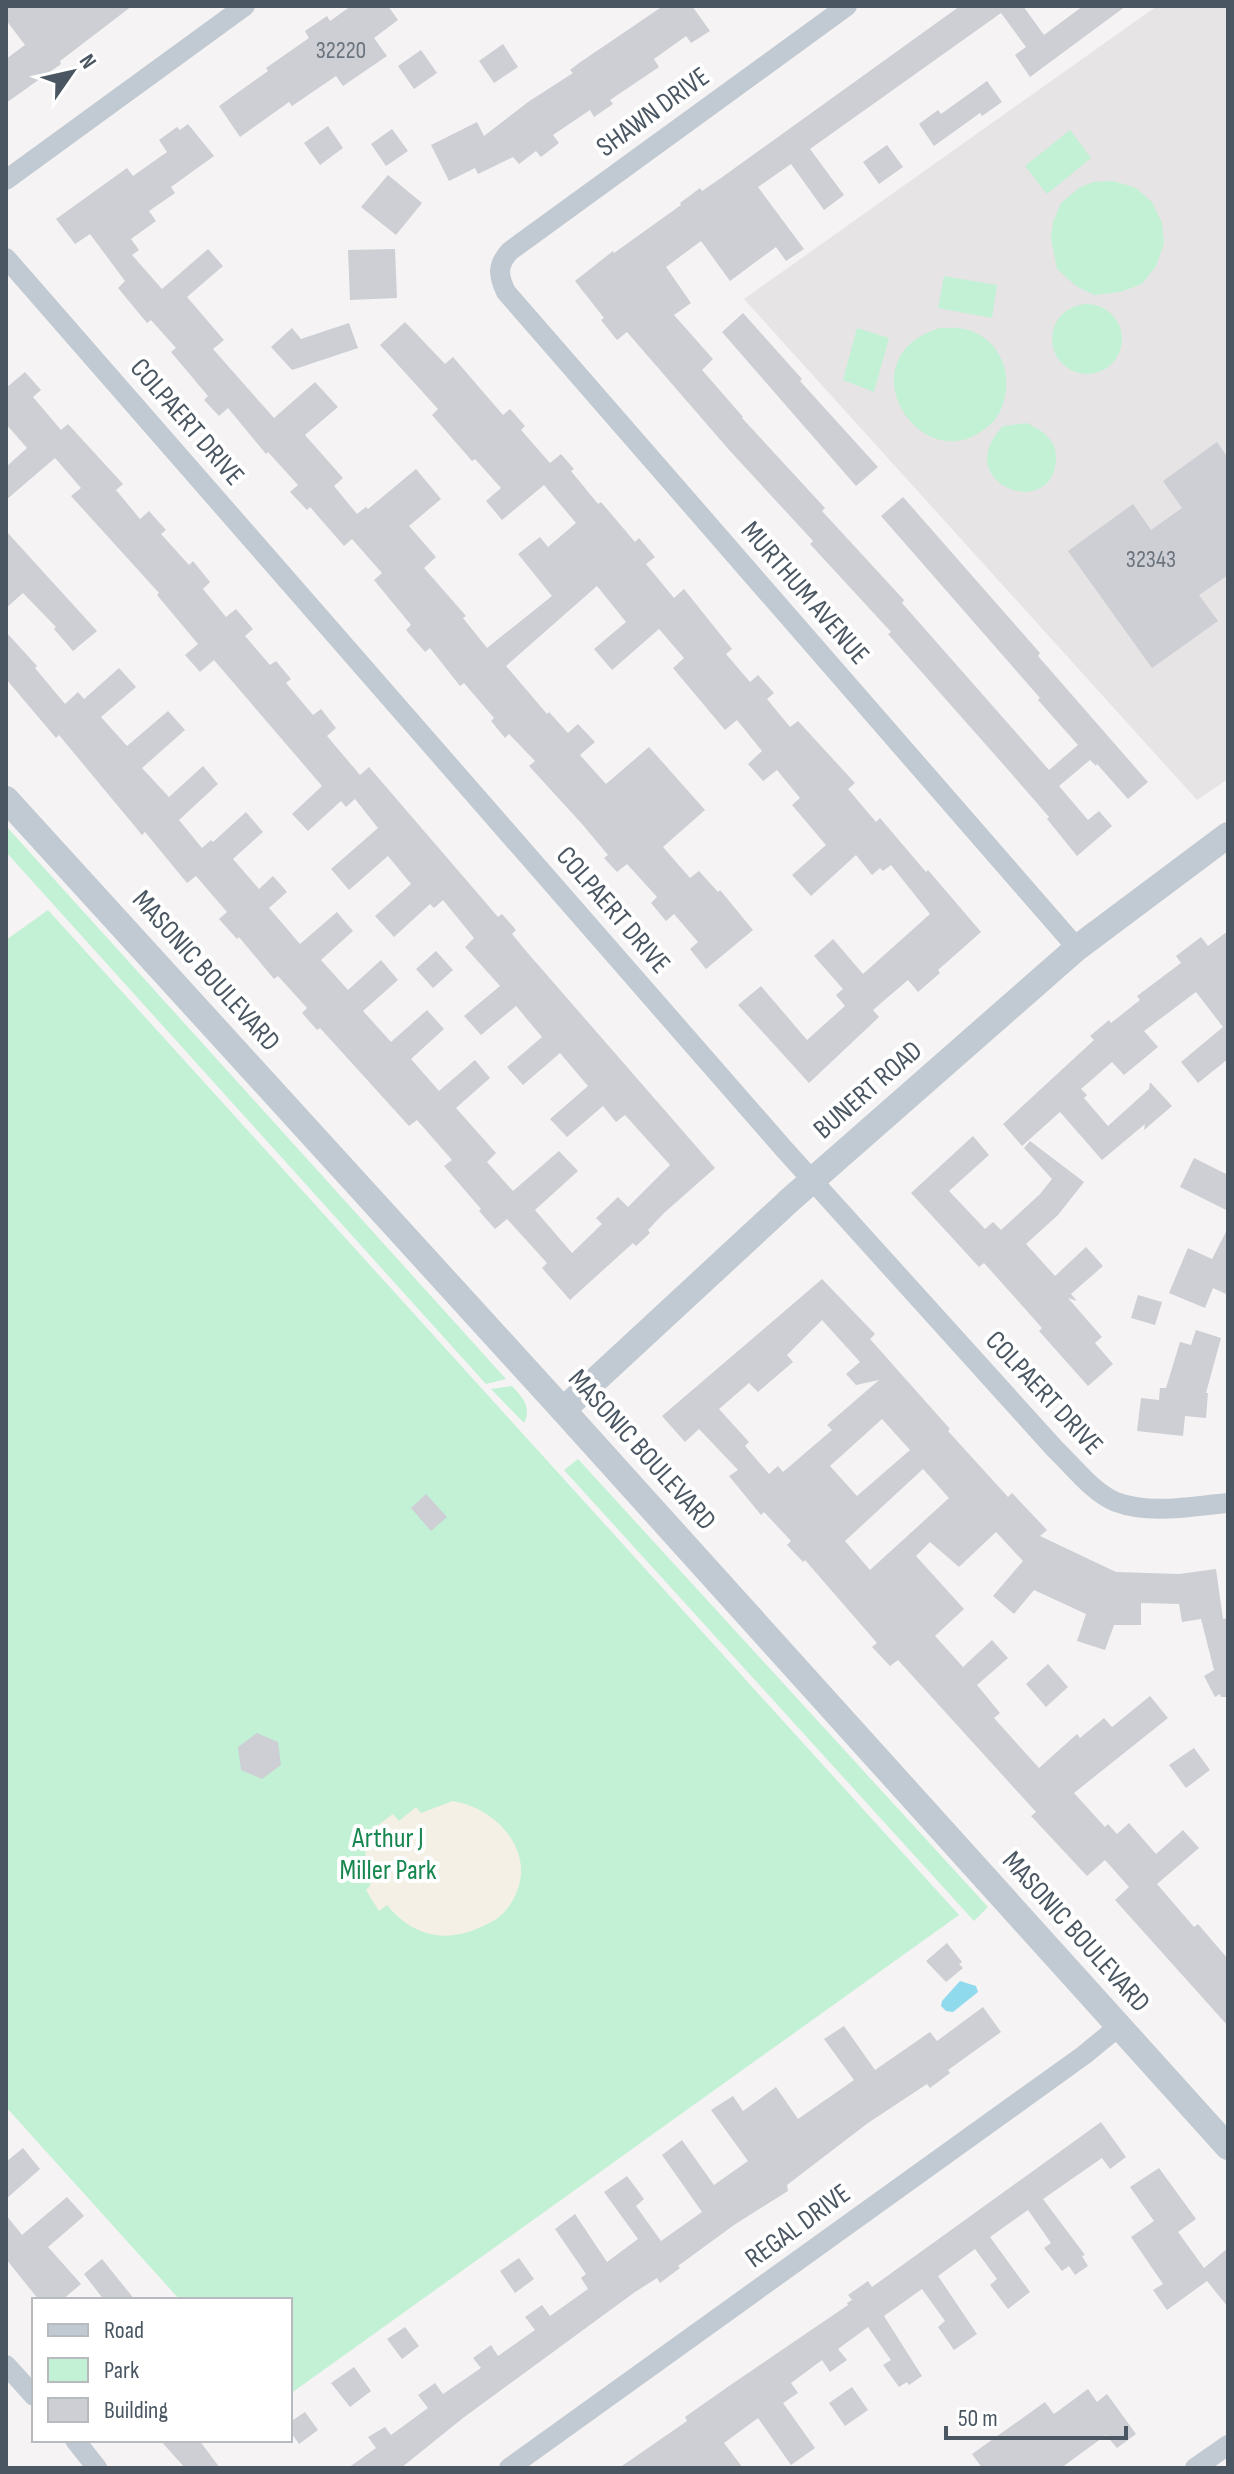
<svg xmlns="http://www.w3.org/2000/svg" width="1234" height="2474" font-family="'Sofia Sans Condensed',sans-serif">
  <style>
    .education { fill: #e6e4e5 }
    .green { fill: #c3f1d5 }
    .sand { fill: #f5f0e5 }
    .water { fill: #90daee }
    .building { fill: #cdcfd5; fill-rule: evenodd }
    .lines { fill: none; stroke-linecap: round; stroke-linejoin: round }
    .minor { stroke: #c1cad2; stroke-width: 20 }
    .tertiary { stroke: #c1cad2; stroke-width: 26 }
    .labels { text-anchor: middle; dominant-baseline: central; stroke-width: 8; stroke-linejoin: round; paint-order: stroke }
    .number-label { font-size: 24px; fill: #6b747e }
    .street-label { font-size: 28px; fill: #4a5661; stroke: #fff }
    .park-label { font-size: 28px; fill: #17864f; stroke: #fff }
  </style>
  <rect width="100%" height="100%" fill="#f5f3f3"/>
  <!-- education -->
  <polygon class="education" points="1157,6 1228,6 1228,779 1197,800 744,299"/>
  <!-- green -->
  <g class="green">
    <polygon points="1070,130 1091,158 1047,194 1025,166"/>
    <polygon points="1113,181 1136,188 1152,202 1162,223 1164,243 1156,266 1142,284 1120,292 1094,295 1076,286 1057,269 1051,238 1053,222 1061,203 1079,188 1093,182"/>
    <polygon points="944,276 997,285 992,318 938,308"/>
    <circle cx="1087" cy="339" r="35"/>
    <polygon points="857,328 889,338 874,392 843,380"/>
    <path d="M940 328C948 328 957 327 965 329 997 337 1013 369 1004 400 1000 416 993 424 979 433 915 473 846 356 940 328Z"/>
    <path d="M1027 423C1042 431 1057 439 1056 459 1053 523 948 483 1003 426Z"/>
    <polygon points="6,826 506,1379 486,1384 6,852"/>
    <polygon points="48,910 959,1915 290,2394 290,2300 180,2300 6,2107 6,940"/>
    <path d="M512 1386C523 1398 532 1407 524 1423L491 1389Z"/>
    <polygon points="578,1459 988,1907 974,1921 564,1470"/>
  </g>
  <!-- sand -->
  <path class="sand" d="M453 1801C504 1810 544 1863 506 1910 498 1920 486 1925 474 1930 440 1943 410 1933 387 1905L379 1911 366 1890 370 1886 372 1876 364 1866 366 1849 373 1844 377 1832 374 1828 393 1814 399 1821 416 1807 421 1813Z"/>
  <!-- water -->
  <polygon class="water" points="960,1981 976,1986 978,1992 953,2012 946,2011 941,2006 942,2001"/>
  <!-- building -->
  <g class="building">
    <polygon points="6,6 132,6 60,61 61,64 6,103 6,59 25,45 6,20"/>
    <polygon points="351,6 388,6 398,20 374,38 387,56 343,86 336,76 292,106 289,102 240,137 219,106 268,71 266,68 309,38 305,31 327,16 330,21"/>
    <polygon points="663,6 692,6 710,31 691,43 686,36 654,59 659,67 610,100 613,104 594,117 590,110 553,135 559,143 541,157 536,151 519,164 513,157 478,174 475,168 449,181 431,145 477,122 484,136 528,102 573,73 570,70 579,63"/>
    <polygon points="960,6 1023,6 1044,35 1083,6 1126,6 1030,77 1015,55 1026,47 1001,13 810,149 844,195 824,210 791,164 758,187 804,249 786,261 776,247 730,281 701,241 666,267 691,303 674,315 713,359 702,370 743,417 742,418 825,508 822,511 904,600 902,603 1049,770 1078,745 1038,700 1040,698 881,516 903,497 1040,653 1038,656 1148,782 1128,799 1097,764 1096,766 1090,760 1059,786 1088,820 1099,811 1112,826 1077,856 1047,819 1049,817 1010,772 888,634 891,632 810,544 813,541 730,451 627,332 617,340 601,320 604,318 575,281 613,251 614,253 681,205 680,203 700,188 702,191 721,178"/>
    <polygon points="503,44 518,67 494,83 479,61"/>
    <polygon points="421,50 437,73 414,89 398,66"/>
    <polygon points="987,81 1002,102 982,116 980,113 934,146 919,124 938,110 941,114"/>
    <polygon points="188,124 214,156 171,187 175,193 149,211 156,221 131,239 139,250 132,255 162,289 208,249 223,266 187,297 224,340 213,349 274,418 315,382 338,407 305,435 343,478 334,486 357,514 366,507 368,509 416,469 441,499 409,526 436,557 424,568 466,616 463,618 487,648 552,596 518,554 540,537 548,547 576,523 544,485 502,520 486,501 501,488 475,459 472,461 432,415 438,409 380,345 405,322 445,364 453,357 503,415 510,409 525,426 521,430 550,463 561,454 574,469 571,471 598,504 601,502 635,542 639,538 655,557 646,564 674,598 684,589 732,649 726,654 750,682 758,675 774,693 767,699 790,727 798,721 855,783 848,789 876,822 880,818 926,872 928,870 981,932 938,970 940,973 918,992 908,980 873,1010 879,1017 809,1083 738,1005 761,986 807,1040 845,1006 836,995 843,989 814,956 833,939 863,974 930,914 891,865 883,871 880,868 872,875 856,855 811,896 792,875 826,845 792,805 800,798 777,770 763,781 748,764 762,751 737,720 725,730 673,668 684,658 659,629 612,670 594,649 626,622 597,586 506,666 547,714 549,712 568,733 578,724 595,742 580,755 606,784 649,747 705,810 663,847 690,878 699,871 718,892 720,890 753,930 706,969 690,949 698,942 674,914 666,921 651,903 657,897 627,864 617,872 604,858 608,855 582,824 529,766 535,761 509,734 505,738 491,721 494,718 464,683 460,686 430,648 425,652 406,630 411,625 374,580 382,573 352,539 344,546 310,507 307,510 290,492 298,485 268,452 266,454 228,408 219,416 204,400 208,396 171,352 176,348 151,320 147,323 118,288 125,281 90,234 75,244 56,219 127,168 133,176 167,152 159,140 177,127 180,130"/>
    <polygon points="328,126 343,148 320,165 304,143"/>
    <polygon points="392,129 408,151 386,166 371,144"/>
    <polygon points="887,145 903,167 879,184 863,162"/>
    <polygon points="388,175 422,203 396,235 361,207"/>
    <polygon points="395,249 397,298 350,300 348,250"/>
    <polygon points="743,313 802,379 800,381 878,467 856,486 722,332"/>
    <polygon points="349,323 358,348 292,370 271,347 292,328 301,339"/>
    <polygon points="25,372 41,390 33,397 61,430 68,424 123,484 116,490 140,519 149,511 166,530 161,534 189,565 193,561 210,582 203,589 226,617 236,609 253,629 245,636 270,665 276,661 291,679 286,683 313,715 321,709 336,728 327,736 360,775 369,767 498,917 502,914 516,930 512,934 526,951 715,1168 664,1213 648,1230 650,1233 636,1246 633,1243 570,1300 542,1268 547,1263 507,1219 495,1229 479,1211 481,1209 444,1166 452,1160 417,1120 409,1126 320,1028 317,1030 302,1013 307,1008 278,976 274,979 239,937 237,939 219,919 227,912 196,876 187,883 145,832 142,835 59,735 56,738 6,679 6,632 37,666 35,668 65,704 78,692 84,699 119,668 136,687 101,717 127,746 168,711 185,730 142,768 169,797 203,766 218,784 179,820 202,848 211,840 213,842 246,812 263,832 233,859 259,889 273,876 287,892 269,908 300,944 337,912 353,931 321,960 348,990 381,960 398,980 363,1011 391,1042 427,1010 444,1029 411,1059 439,1091 475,1060 490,1078 456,1108 496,1153 487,1162 513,1191 559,1151 578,1171 535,1210 572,1253 602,1224 596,1218 618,1197 628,1207 670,1165 625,1115 616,1122 603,1106 567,1137 550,1119 588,1086 560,1053 523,1085 507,1067 542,1037 516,1006 481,1035 464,1016 500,986 465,947 474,938 443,900 434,908 430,904 394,937 375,916 411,884 388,856 349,890 331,869 378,828 355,799 346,807 341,801 308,831 292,814 322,786 214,660 200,672 185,655 198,644 157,595 159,593 71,496 81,488 55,458 6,500 6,467 27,448 6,424 6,388"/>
    <polygon points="1217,442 1228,458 1228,575 1199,595 1218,621 1152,668 1068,551 1133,504 1151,530 1182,508 1163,481"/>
    <polygon points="6,531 97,631 73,651 54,629 56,627 23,593 6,608"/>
    <polygon points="1228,931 1228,1059 1198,1083 1181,1062 1223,1027 1196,992 1144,1031 1158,1047 1124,1075 1112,1062 1081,1089 1087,1095 1084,1098 1108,1126 1149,1089 1150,1082 1172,1106 1144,1130 1145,1124 1102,1160 1060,1112 1022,1146 1003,1124 1094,1040 1090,1036 1109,1020 1111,1023 1140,1000 1137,996 1181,963 1176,956 1201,937 1208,946"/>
    <polygon points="436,951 453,970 433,988 416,969"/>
    <polygon points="973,1136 989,1155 949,1191 985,1229 993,1222 1001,1230 1040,1194 1052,1179 1024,1148 1030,1141 1084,1182 1058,1215 1026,1244 1055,1276 1086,1247 1103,1266 1071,1294 1077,1301 1068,1298 1102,1337 1095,1343 1113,1364 1088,1386 1039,1331 1042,1328 984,1263 979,1267 911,1193"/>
    <polygon points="1194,1158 1228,1175 1228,1211 1180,1187"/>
    <polygon points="1228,1228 1228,1295 1213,1288 1205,1308 1169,1293 1188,1248 1212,1259"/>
    <path d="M822 1279 875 1334 870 1339 950 1429 948 1431 1008 1497 1012 1493 1047 1530 1040 1536 1116 1572 1179 1574 1216 1569 1223 1619 1228 1618V1697H1221L1220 1694 1215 1697 1204 1676 1214 1670 1201 1619 1182 1622 1179 1604 1141 1603V1625H1114L1105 1650 1077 1641 1086 1614 1034 1590 1014 1614 993 1596 1023 1561 996 1532 959 1567 930 1542 916 1556 964 1609 935 1636 963 1667 992 1640 1008 1658 977 1685 1000 1713 994 1718 1039 1768 1077 1734 1080 1738 1104 1718 1112 1727 1150 1696 1168 1718 1074 1793 1105 1827 1108 1824 1117 1834 1129 1823 1156 1854 1183 1830 1199 1848 1157 1884 1194 1927 1198 1924 1228 1959V2026L1115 1900 1129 1887 1105 1860 1087 1876 1031 1816 1036 1812 898 1660 890 1666 872 1647 877 1643 805 1560 803 1562 787 1545 791 1541 764 1512 761 1515 729 1476 738 1470 699 1429 685 1442 662 1416ZM822 1320 860 1362 846 1374 856 1385 879 1380 827 1425 832 1430 783 1472 778 1466 769 1474 745 1446 749 1442 719 1409 749 1383 758 1392 793 1362 787 1355ZM882 1419 910 1450 857 1496 830 1466ZM923 1469 949 1498 870 1570 845 1541Z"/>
    <polygon points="1138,1295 1162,1302 1155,1325 1131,1318"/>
    <polygon points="1196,1330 1221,1338 1206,1393 1208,1393 1206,1418 1185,1416 1183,1436 1137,1431 1141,1398 1159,1400 1160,1388 1166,1388 1180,1342 1191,1345"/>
    <polygon points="426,1494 447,1517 431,1531 411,1508"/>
    <polygon points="1048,1664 1068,1687 1046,1707 1026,1684"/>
    <polygon points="257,1733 278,1742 281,1765 262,1779 241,1770 238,1747"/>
    <polygon points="1194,1748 1210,1770 1186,1788 1169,1765"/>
    <polygon points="947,1943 962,1962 959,1964 963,1968 946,1982 926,1961"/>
    <polygon points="983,2007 1001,2032 948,2070 950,2073 930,2088 927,2084 868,2123 787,2185 788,2191 734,2225 678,2266 680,2268 660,2283 657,2278 635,2292 463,2418 401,2468 348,2468 376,2448 368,2437 385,2427 391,2435 428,2408 418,2395 435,2383 443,2394 481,2368 473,2358 491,2345 498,2356 535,2330 525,2317 542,2305 550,2316 588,2289 581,2278 586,2274 555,2229 575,2214 607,2262 638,2239 604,2192 627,2176 644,2199 636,2206 661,2241 702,2212 662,2155 682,2140 714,2185 748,2161 711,2110 733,2096 743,2111 776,2087 798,2119 854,2080 824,2039 844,2026 875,2070 930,2032 937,2041"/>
    <polygon points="1101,2122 1126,2157 1110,2169 1102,2158 1043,2199 1085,2255 1082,2256 1088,2266 1075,2275 1069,2266 1062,2271 1044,2248 1051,2243 1028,2210 990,2237 1030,2292 1008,2309 990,2285 997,2279 975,2249 938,2276 977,2334 954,2350 938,2327 945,2321 922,2289 884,2316 922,2376 909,2385 907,2382 899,2387 883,2365 891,2360 868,2327 838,2349 847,2360 830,2372 822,2360 791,2383 798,2393 783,2403 815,2448 791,2465 758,2418 724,2443 743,2468 619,2468 687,2421 685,2417 729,2386 848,2305 847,2303 852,2300 848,2295 868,2281 872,2287"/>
    <polygon points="23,2148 40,2169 6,2199 6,2162"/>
    <polygon points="1159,2168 1196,2219 1178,2232 1204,2268 1228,2248 1228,2307 1207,2281 1167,2310 1153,2290 1163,2284 1131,2237 1154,2221 1130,2187"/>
    <polygon points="67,2197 84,2216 48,2247 81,2284 62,2300 39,2300 6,2259 6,2215 22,2235"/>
    <polygon points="519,2258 534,2279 515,2293 500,2271"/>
    <polygon points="102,2259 135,2300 104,2300 84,2274"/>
    <polygon points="405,2327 419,2346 402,2359 387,2339"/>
    <polygon points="354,2367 371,2391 350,2407 331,2383"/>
    <polygon points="852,2387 868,2410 845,2426 829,2403"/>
    <polygon points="1088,2389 1097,2402 1107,2394 1136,2434 1117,2448 1106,2435 1061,2468 982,2468 972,2454 1045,2402 1054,2414"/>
    <polygon points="305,2412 318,2430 299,2444 290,2431 290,2422"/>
    <polygon points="160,2440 199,2440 220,2468 185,2468"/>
  </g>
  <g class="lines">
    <!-- minor -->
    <g class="minor">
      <path d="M847 6 510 251C497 265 498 275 506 292L1077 948"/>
      <polyline points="6,180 245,6"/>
      <path d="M6 258 784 1149 1055 1449C1073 1466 1093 1493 1116 1502 1151 1515 1192 1506 1228 1503"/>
      <polyline points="6,2365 34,2396"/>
      <polyline points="75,2440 97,2468"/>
      <polyline points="509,2468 1084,2055 1118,2027"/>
      <polyline points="1195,2468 1228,2445"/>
    </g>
    <!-- tertiary -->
    <g class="tertiary">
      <polyline points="6,799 563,1410 1228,2147"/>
      <polyline points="563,1410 791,1199 1077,948 1228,835"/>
    </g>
  </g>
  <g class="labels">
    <!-- number labels -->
    <g class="number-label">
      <text x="341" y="50">32220</text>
      <text x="1151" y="559">32343</text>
    </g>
    <!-- street labels -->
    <g class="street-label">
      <text transform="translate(653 112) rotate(-36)">SHAWN DRIVE</text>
      <text transform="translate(187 422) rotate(49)">COLPAERT DRIVE</text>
      <text transform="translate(805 593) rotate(49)">MURTHUM AVENUE</text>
      <text transform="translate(613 910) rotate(49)">COLPAERT DRIVE</text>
      <text transform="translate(206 971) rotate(48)">MASONIC BOULEVARD</text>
      <text transform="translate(868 1090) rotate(-41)">BUNERT ROAD</text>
      <text transform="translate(1044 1393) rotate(47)">COLPAERT DRIVE</text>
      <text transform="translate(642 1450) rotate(48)">MASONIC BOULEVARD</text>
      <text transform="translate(1076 1932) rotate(48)">MASONIC BOULEVARD</text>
      <text transform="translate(798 2226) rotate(-36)">REGAL DRIVE</text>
    </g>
    <!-- park labels -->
    <g class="park-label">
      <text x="388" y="1838">Arthur J<tspan x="388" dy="32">Miller Park</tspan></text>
    </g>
  </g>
  <!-- border -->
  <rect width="1234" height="2474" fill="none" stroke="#4a5661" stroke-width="16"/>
  <!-- legend -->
  <rect x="32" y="2298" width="260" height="144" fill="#ffffff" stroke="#b7bbc0" stroke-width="2"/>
  <rect x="48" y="2324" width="40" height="12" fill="#c1cad2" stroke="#b7bbc0" stroke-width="2"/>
  <text x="104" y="2338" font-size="24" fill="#4a5661">Road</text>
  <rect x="48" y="2358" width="40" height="24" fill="#c3f1d5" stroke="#b7bbc0" stroke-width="2"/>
  <text x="104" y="2378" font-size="24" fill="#4a5661">Park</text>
  <rect x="48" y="2398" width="40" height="24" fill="#cdcfd5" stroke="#b7bbc0" stroke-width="2"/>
  <text x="104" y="2418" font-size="24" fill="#4a5661">Building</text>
  <!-- north arrow -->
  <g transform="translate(72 72) rotate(56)" stroke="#ffffff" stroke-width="6" paint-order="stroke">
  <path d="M0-6L14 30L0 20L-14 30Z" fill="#4a5661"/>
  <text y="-12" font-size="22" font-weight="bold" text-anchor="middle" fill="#4a5661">N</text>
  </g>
  <!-- scale -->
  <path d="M946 2426v12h180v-12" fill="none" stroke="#4a5661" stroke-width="4"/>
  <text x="958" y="2426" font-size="24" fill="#4a5661" stroke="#ffffff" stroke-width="6" paint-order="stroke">50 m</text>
</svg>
